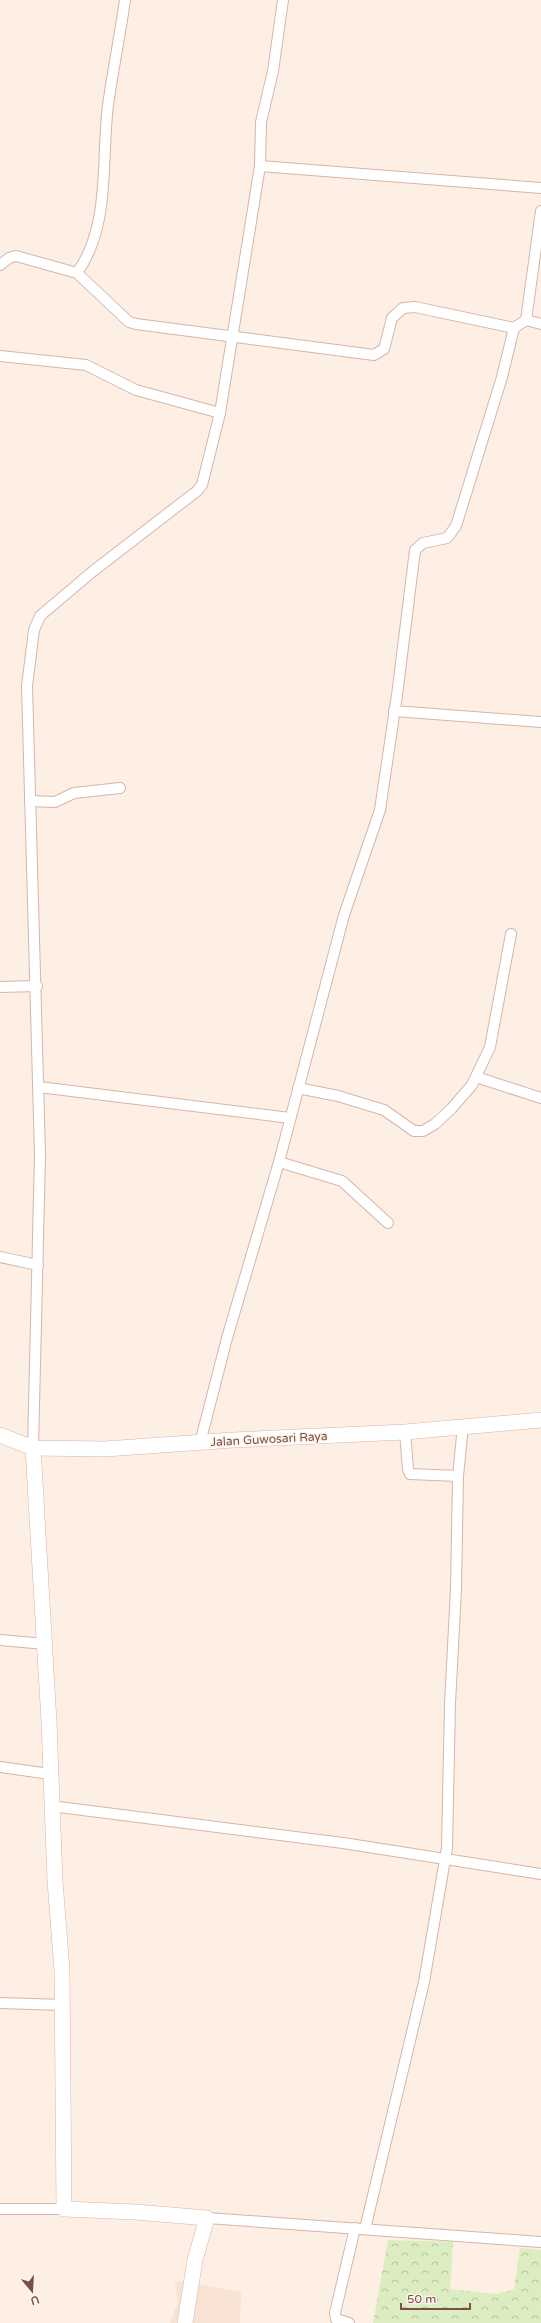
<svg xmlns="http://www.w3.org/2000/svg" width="541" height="2323" font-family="'Varela Round',sans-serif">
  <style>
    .residential { fill: #f8e2d4 }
    .forest { fill: url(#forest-crowns) }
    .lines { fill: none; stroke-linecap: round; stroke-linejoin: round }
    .street-casing { stroke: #d3b6ab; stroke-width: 12 }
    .secondary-casing { stroke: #d6b5a9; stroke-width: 16 }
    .street { stroke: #fff; stroke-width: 10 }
    .secondary { stroke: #fff; stroke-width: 15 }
    .labels { text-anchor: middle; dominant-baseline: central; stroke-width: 3; stroke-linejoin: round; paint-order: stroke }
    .street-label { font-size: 12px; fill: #795047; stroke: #fff4ec }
  </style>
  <defs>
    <pattern id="forest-crowns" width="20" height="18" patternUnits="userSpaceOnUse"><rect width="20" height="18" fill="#dbedc1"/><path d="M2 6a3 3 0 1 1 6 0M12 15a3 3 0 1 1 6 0" fill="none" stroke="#b6c29f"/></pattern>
  </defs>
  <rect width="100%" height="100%" fill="#feefe4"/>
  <!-- residential -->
  <polygon class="residential" points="178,2281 241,2292 240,2323 170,2323 178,2302 175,2285"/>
  <!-- forest -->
  <polygon class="forest" points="388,2240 453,2242 450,2289 497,2294 514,2289 520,2248 541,2250 541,2323 373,2323"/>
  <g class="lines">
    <!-- street casing -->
    <g class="street-casing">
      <g id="street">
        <polyline points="260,166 541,188"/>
        <path d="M0 265 9 258 16 256 77 273C111 225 101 161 108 105 113 70 120 35 125 0"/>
        <polyline points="77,273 129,322 136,324 374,355 384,349 392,318 403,308 415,307 514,328"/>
        <polyline points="526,320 541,324"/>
        <polyline points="0,356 86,365 136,390 220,413"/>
        <polyline points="394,711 541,722"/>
        <polyline points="30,801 55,802 74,793 120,788"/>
        <polyline points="0,987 37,986"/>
        <polyline points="476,1077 541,1098"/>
        <polyline points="39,1087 290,1118"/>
        <polyline points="298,1088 338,1096 384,1110 414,1131 423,1131 435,1124 452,1108 472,1085 490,1047 511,934"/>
        <polyline points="279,1162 342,1181 388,1223"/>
        <polyline points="0,1257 38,1265"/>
        <polyline points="405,1432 408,1469 410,1474 458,1476"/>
        <polyline points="200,1443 227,1338 279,1162 344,915 380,810 397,695 415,550 423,543 447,538 456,526 502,377 514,328 526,320 541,211"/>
        <polyline points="33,1448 40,1155 27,686 34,630 40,616 92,572 197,491 202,485 220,413 260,166 261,122 273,71 283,0"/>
        <polyline points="0,1640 45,1644"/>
        <polyline points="0,1767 50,1774"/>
        <polyline points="51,1806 343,1843 541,1874"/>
        <polyline points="0,2003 63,2005"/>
        <polyline points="0,2209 64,2209"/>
        <polyline points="207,2218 541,2242"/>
        <polyline points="365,2229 424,1982 447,1848 450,1703 456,1589 458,1476 463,1426"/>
        <polyline points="349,2323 336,2319 335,2313 355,2228"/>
      </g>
    </g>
    <!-- secondary casing -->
    <g class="secondary-casing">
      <g id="secondary">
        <polyline points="0,1435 33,1448 105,1449 233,1440 405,1432 541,1420"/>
        <polyline points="33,1448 49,1722 55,1881 62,1970 64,2209 135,2212 207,2218 195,2260 185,2323"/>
      </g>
    </g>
    <!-- street -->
    <use href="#street" class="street"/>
    <!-- secondary -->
    <use href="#secondary" class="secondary"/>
  </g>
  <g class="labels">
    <!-- street labels -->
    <g class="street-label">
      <text transform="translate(269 1439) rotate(-3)">Jalan Guwosari Raya</text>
    </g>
  </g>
  <!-- north arrow -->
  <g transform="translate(32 2291) rotate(162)" stroke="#fff4ec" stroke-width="3" paint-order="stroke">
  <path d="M0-3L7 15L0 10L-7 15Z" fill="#795047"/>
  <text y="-6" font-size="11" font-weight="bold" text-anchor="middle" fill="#795047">U</text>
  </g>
  <!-- scale -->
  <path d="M401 2303v6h69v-6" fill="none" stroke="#795047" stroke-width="2"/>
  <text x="407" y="2303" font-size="12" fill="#795047" stroke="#fff4ec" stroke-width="3" paint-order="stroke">50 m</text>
</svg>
